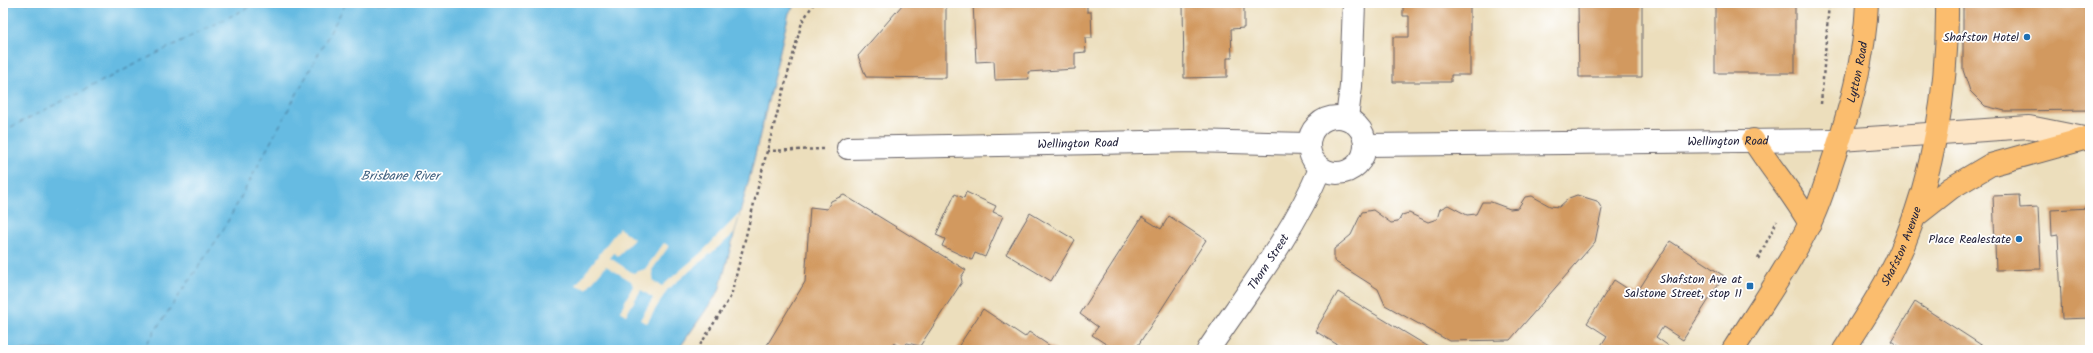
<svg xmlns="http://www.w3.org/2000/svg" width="2093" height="353" font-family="Kalam,sans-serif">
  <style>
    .water { fill: #66bbe2; stroke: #446e8e }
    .pier { fill: #ecdebc }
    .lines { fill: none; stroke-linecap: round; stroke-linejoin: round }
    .ferry { stroke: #3d5f7e; stroke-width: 1; stroke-dasharray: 5 4; stroke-linecap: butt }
    .building { fill: #d2995f }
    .minor-casing { stroke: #696468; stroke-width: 24 }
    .secondary-casing { stroke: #696468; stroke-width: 24 }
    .primary-casing { stroke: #696468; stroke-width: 24 }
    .path { stroke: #696468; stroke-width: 2.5; stroke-dasharray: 3 3; stroke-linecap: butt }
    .minor { stroke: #fff; stroke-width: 22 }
    .secondary { stroke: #fde5c5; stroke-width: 22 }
    .primary { stroke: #fbbd6e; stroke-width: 22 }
    .poi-dot { fill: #1f6fb2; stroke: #fff; stroke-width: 1.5 }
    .labels { text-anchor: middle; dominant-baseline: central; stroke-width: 3.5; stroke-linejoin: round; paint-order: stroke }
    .poi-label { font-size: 12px; fill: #22223b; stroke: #fff; text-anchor: end }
    .street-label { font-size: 12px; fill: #22223b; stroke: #fff }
    .water-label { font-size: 13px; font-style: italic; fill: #3d5f7e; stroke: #fff }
  </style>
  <rect width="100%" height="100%" fill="#fff"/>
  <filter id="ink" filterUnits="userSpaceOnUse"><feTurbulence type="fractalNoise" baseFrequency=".025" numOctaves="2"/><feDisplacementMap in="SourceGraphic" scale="8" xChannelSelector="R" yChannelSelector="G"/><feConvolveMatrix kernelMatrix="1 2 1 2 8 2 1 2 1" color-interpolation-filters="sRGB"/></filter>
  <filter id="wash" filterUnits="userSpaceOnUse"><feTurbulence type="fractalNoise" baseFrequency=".012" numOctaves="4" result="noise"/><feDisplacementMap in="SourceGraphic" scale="16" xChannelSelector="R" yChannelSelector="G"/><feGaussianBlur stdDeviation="0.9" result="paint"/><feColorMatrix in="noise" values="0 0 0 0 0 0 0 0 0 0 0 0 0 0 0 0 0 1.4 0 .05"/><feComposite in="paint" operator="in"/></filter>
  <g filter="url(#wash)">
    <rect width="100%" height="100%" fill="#ecdebc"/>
    <!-- water -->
    <polygon class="water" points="3,3 796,3 789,13 751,172 719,291 678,350 3,350"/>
    <!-- pier -->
    <polygon class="pier" points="740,213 734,234 667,290 647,323 640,320 653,298 641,290 626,315 620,311 633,286 631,281 606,266 586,289 576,285 619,228 634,239 618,256 614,253 610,258 633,273 645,269 664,243 669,246 652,270 654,282 662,286 702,252"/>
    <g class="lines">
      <!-- ferry -->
      <g class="ferry">
        <polyline points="3,131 257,3"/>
        <polyline points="142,350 222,232 346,3"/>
      </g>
    </g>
    <g id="blocks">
      <!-- building -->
      <g class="building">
        <polygon points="973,3 1087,3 1087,12 1091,12 1092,38 1085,38 1086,52 1075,53 1075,69 1028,72 1029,79 995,80 994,61 976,62"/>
        <polygon points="1183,3 1244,3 1244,28 1231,29 1232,58 1227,58 1227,77 1184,78"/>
        <polygon points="1403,3 1470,3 1470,75 1451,75 1451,82 1393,82 1393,37 1409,37 1409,16 1403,16"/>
        <polygon points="1578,3 1642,3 1642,77 1579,77"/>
        <rect x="1715" y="3" width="80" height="70"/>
        <polygon points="1963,3 2090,3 2090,110 2005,111 1985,106 1970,91 1963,70"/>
        <polygon points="903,4 946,5 946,78 866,77 858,56"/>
        <polygon points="966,192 996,206 993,212 1003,216 985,257 975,253 972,260 942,246 945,239 936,235 955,194 964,198"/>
        <polygon points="844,195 966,270 961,277 962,282 920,346 907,343 903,348 893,343 891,350 764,350 805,282 810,207 827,209 831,201"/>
        <polygon points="1577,195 1597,201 1602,209 1595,242 1510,340 1449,341 1385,305 1378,289 1334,261 1334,249 1351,235 1362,212 1373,210 1391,223 1398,222 1402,215 1409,213 1428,222 1437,219 1440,209 1448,205 1467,215 1476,214 1482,202 1491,202 1510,209 1518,208 1525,197 1532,196 1550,206 1559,207 1569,198"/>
        <polygon points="2019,195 2020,208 2038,207 2041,269 1996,270 1993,196"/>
        <polygon points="2090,208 2090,318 2062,319 2058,235 2052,236 2051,210"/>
        <polygon points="1030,213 1075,240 1051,281 1006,254"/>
        <polygon points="1169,216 1206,240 1135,350 1115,350 1092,335 1098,327 1080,314 1142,217 1161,229"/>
        <polygon points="1670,241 1724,276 1683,340 1663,327 1656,337 1673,349 1673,350 1598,350 1607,336 1587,323 1614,280 1636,294"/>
        <polygon points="1338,292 1434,350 1346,350 1315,331"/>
        <polygon points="1915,302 1989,350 1905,350 1891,341"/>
        <polygon points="983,309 1025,337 1029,332 1056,350 956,350"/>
      </g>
    </g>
  </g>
  <g filter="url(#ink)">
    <use href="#blocks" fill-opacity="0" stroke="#696468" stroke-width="1"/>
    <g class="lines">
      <!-- minor casing -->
      <g class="minor-casing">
        <g id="minor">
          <circle cx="1337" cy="145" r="28"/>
          <polyline points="1347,118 1351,86 1354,3"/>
          <path id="s1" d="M1365 145 1840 140"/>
          <path id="s2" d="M848 148 1192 141 1308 144"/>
          <path id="s3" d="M1208 350C1247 292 1293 234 1320 169"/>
        </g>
      </g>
      <!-- secondary casing -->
      <g class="secondary-casing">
        <polyline id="secondary" points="1840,140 2029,127 2089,139"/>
      </g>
      <!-- primary casing -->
      <g class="primary-casing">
        <g id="primary">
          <path d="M1753 140C1771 169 1793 193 1810 224"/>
          <polyline points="1914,217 1951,188 1990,165 2084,139"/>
          <path id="s4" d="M1733 350C1759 309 1787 269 1809 225 1818 207 1825 186 1831 166 1849 113 1865 59 1867 3"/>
          <path id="s5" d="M1844 350C1865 317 1889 281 1904 244 1935 168 1948 85 1947 3"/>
        </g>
      </g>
      <!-- path -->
      <g class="path">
        <polyline points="1821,104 1829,3"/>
        <polyline points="767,151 823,149"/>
        <polyline points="1758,259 1777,221"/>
        <polyline points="697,350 731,296 767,151 802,22 814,3"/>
      </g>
      <!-- minor -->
      <use href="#minor" class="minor"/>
      <!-- secondary -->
      <use href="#secondary" class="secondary"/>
      <!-- primary -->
      <use href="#primary" class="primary"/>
    </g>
  </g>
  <!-- markers -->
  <g class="poi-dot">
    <circle cx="2027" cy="37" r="4"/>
    <circle cx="2019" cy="239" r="4"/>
    <rect x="1746" y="282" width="8" height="8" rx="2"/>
  </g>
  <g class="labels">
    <!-- poi labels -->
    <g class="poi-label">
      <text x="2019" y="37">Shafston Hotel</text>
      <text x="2011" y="239">Place Realestate</text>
      <text x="1742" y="279">Shafston Ave at<tspan x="1742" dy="14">Salstone Street, stop 11</tspan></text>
    </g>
    <!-- street labels -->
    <g class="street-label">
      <text stroke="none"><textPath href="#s4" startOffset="307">Lytton Road</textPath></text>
      <text stroke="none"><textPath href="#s1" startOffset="363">Wellington Road</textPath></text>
      <text stroke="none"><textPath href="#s2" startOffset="230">Wellington Road</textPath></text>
      <text stroke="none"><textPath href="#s5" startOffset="119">Shafston Avenue</textPath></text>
      <text stroke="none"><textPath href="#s3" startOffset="107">Thorn Street</textPath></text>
    </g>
    <!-- water labels -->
    <g class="water-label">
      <text x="400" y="176">Brisbane River</text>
    </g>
  </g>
  <!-- margin -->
  <rect width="2093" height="353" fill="none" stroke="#fff" stroke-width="16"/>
</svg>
